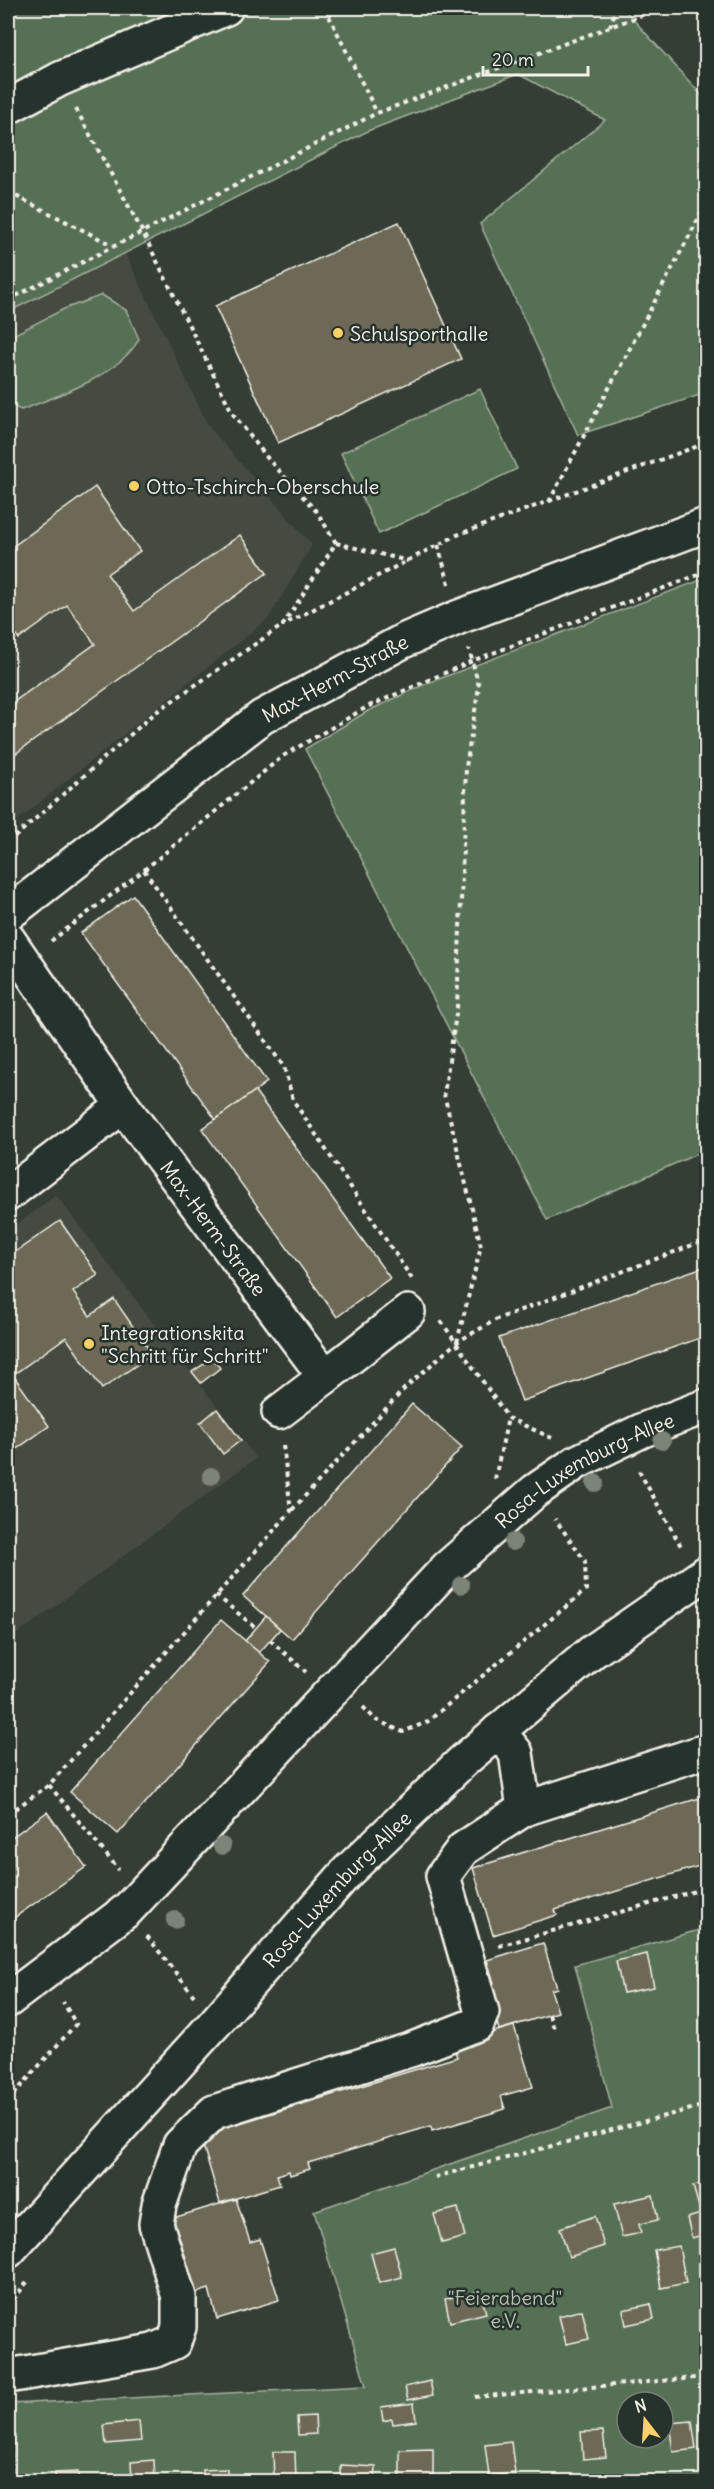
<svg xmlns="http://www.w3.org/2000/svg" width="714" height="2489" font-family="Delius,sans-serif">
  <style>
    .built { fill: #454b3f }
    .green { fill: #566f55; stroke: #a5b09e; stroke-width: 1.5; fill-rule: evenodd }
    .building { fill: #6d6956; stroke: #f4f1e8; stroke-width: 1.5 }
    .lines { fill: none; stroke-linecap: round; stroke-linejoin: round }
    .minor-casing { stroke: #f4f1e8; stroke-width: 38 }
    .path { stroke: #f4f1e8; stroke-width: 4; stroke-dasharray: 4.5 4.5; stroke-linecap: butt }
    .minor { stroke: #26332d; stroke-width: 33 }
    .tree { fill: #7b8477 }
    .poi-dot { fill: #ffd166; stroke: #26332d; stroke-width: 2 }
    .labels { text-anchor: middle; dominant-baseline: central; stroke-width: 5; stroke-linejoin: round; paint-order: stroke }
    .poi-label { font-size: 20px; fill: #f4f1e8; stroke: #26332d; text-anchor: start }
    .street-label { font-size: 20px; fill: #f4f1e8; stroke: #26332d }
    .park-label { font-size: 20px; fill: #b5bdad; stroke: #26332d }
  </style>
  <rect width="100%" height="100%" fill="#343e35"/>
  <filter id="ink" filterUnits="userSpaceOnUse"><feTurbulence type="fractalNoise" baseFrequency=".0167" numOctaves="2"/><feDisplacementMap in="SourceGraphic" scale="12" xChannelSelector="R" yChannelSelector="G"/><feConvolveMatrix kernelMatrix="1 2 1 2 8 2 1 2 1" color-interpolation-filters="sRGB"/></filter>
  <g filter="url(#ink)">
    <!-- built -->
    <g class="built">
      <polygon points="125,253 209,427 312,545 269,618 8,828 8,312"/>
      <polygon points="56,1195 256,1458 8,1641 8,1231"/>
    </g>
    <!-- green -->
    <g class="green">
      <polygon points="22,8 623,8 706,100 706,393 578,435 480,224 605,120 518,74 370,130 8,312 8,14"/>
      <path d="M102 295 126 310 139 339C120 375 58 396 21 410L8 404V341L13 335 64 309Z"/>
      <polygon points="480,389 517,469 379,534 341,453"/>
      <polygon points="706,578 706,1150 547,1220 305,749 368,711 423,685"/>
      <path d="M706 1928V2481H15L9 2404 366 2386 314 2211 612 2108 575 1965ZM627 2402H663V2438H627Z"/>
    </g>
    <!-- building -->
    <g class="building">
      <polygon points="399,222 461,359 278,443 215,306"/>
      <polygon points="95,487 140,551 107,574 134,611 240,535 267,573 15,754 8,744 8,706 95,644 67,605 19,639 8,623 8,550"/>
      <polygon points="133,895 267,1082 216,1120 81,933"/>
      <polygon points="255,1091 390,1278 337,1317 202,1129"/>
      <polygon points="60,1221 98,1275 73,1292 90,1316 114,1299 152,1354 102,1389 66,1337 13,1375 49,1426 8,1455 8,1257"/>
      <polygon points="706,1266 706,1336 522,1401 499,1338"/>
      <polygon points="213,1358 220,1368 201,1383 192,1372"/>
      <polygon points="412,1404 462,1447 292,1639 243,1596"/>
      <polygon points="217,1409 241,1440 223,1454 200,1423"/>
      <polygon points="266,1616 280,1629 259,1653 245,1641"/>
      <polygon points="221,1620 270,1662 118,1834 70,1792"/>
      <polygon points="706,1796 706,1864 555,1910 557,1915 493,1935 473,1868"/>
      <polygon points="47,1812 86,1867 8,1922 8,1840"/>
      <polygon points="543,1943 557,1988 551,1990 558,2012 499,2030 492,2005 490,1984 494,1983 487,1960"/>
      <polygon points="647,1954 654,1987 623,1993 616,1961"/>
      <polygon points="706,1973 706,2003 700,1974"/>
      <polygon points="514,2026 533,2087 501,2096 505,2109 432,2131 431,2126 308,2163 310,2169 290,2175 289,2171 277,2175 280,2185 220,2203 200,2135 457,2057 453,2044"/>
      <polygon points="706,2183 706,2234 692,2238 687,2218 701,2214 693,2186"/>
      <polygon points="653,2195 658,2220 639,2224 641,2233 622,2237 614,2204"/>
      <polygon points="236,2199 250,2242 260,2239 279,2300 217,2319 209,2289 196,2293 173,2218"/>
      <polygon points="458,2208 465,2237 442,2243 434,2214"/>
      <polygon points="595,2216 604,2246 569,2257 560,2228"/>
      <polygon points="679,2246 686,2283 661,2288 654,2250"/>
      <polygon points="394,2247 402,2277 379,2283 371,2253"/>
      <polygon points="480,2291 486,2313 450,2322 445,2299"/>
      <polygon points="651,2304 654,2319 626,2325 623,2310"/>
      <polygon points="582,2310 589,2339 566,2344 559,2316"/>
      <polygon points="430,2381 433,2395 408,2400 405,2387"/>
      <polygon points="414,2403 416,2421 393,2424 392,2419 383,2421 381,2407"/>
      <polygon points="315,2416 316,2434 298,2435 297,2417"/>
      <polygon points="139,2421 141,2441 106,2444 104,2425"/>
      <polygon points="692,2421 696,2449 673,2452 669,2423"/>
      <polygon points="603,2431 606,2457 583,2459 581,2432"/>
      <polygon points="511,2442 515,2473 489,2476 485,2445"/>
      <polygon points="433,2449 433,2482 400,2482 400,2450"/>
      <polygon points="273,2452 295,2452 296,2482 274,2482"/>
      <polygon points="154,2460 155,2482 132,2482 131,2462"/>
      <polygon points="341,2465 376,2467 375,2482 341,2482"/>
      <polygon points="227,2469 227,2482 203,2482 203,2470"/>
      <polygon points="78,2472 78,2482 56,2482 55,2473"/>
    </g>
    <g class="lines">
      <!-- minor casing -->
      <g class="minor-casing">
        <g id="minor">
          <polyline points="8,107 60,79 226,8"/>
          <path id="s1" d="M8 914 262 717 403 641 459 617 706 525"/>
          <polyline points="8,939 123,1106 8,1194"/>
          <path id="s2" d="M123 1106 325 1377 279 1412"/>
          <polyline points="325,1377 408,1312"/>
          <polyline points="524,1809 706,1751"/>
          <path id="s3" d="M8 2000 127 1910 447 1568 535 1491 577 1462 643 1430 706 1406"/>
          <path id="s4" d="M8 2251 215 2023 348 1871 463 1761 592 1652 706 1573"/>
          <polyline points="8,2376 153,2351 174,2342 179,2327 179,2297 156,2224 159,2205 180,2145 214,2112 413,2049 477,2024 482,2012 443,1876 463,1849 524,1809 516,1753 498,1731"/>
        </g>
      </g>
      <!-- path -->
      <g class="path">
        <polyline points="325,8 377,113"/>
        <polyline points="610,27 616,8"/>
        <polyline points="76,109 142,231 233,414 269,460 317,512 336,543 283,625 457,535 706,443"/>
        <polyline points="8,192 114,246"/>
        <polyline points="8,300 377,113 661,8"/>
        <polyline points="549,502 706,204"/>
        <polyline points="336,543 408,561"/>
        <polyline points="438,545 449,584"/>
        <polyline points="8,843 156,712 283,625"/>
        <polyline points="144,870 284,1067 293,1100 412,1279"/>
        <polyline points="51,941 144,870 283,756 367,707 472,661 706,572"/>
        <polyline points="441,1321 508,1418 552,1438"/>
        <polyline points="457,1342 481,1246 444,1094 457,1008 466,767 479,686 469,649"/>
        <polyline points="639,1471 682,1548"/>
        <polyline points="495,1479 508,1418"/>
        <polyline points="292,1510 407,1386 457,1342 497,1319 706,1240"/>
        <polyline points="216,1595 256,1628"/>
        <polyline points="270,1640 306,1672"/>
        <polyline points="363,1707 376,1720 403,1732 427,1722 586,1590 585,1561 555,1519"/>
        <polyline points="49,1785 119,1870"/>
        <polyline points="8,1814 49,1785 291,1511 283,1445"/>
        <polyline points="147,1936 194,1996"/>
        <polyline points="499,1946 706,1888"/>
        <polyline points="549,2015 555,2031"/>
        <polyline points="8,2101 76,2024 63,2002"/>
        <polyline points="435,2177 706,2105"/>
        <polyline points="8,2307 27,2282"/>
        <polyline points="475,2397 706,2377"/>
        <polyline points="8,2463 9,2482"/>
      </g>
      <!-- minor -->
      <use href="#minor" class="minor"/>
    </g>
    <!-- trees -->
    <g class="tree">
      <circle cx="662" cy="1441" r="9"/>
      <circle cx="211" cy="1476" r="9"/>
      <circle cx="595" cy="1483" r="9"/>
      <circle cx="513" cy="1542" r="9"/>
      <circle cx="461" cy="1585" r="9"/>
      <circle cx="222" cy="1846" r="9"/>
      <circle cx="175" cy="1920" r="9"/>
    </g>
  </g>
  <!-- markers -->
  <g class="poi-dot">
    <circle cx="338" cy="333" r="6"/>
    <circle cx="134" cy="486" r="6"/>
    <circle cx="89" cy="1344" r="6"/>
  </g>
  <g class="labels">
    <!-- poi labels -->
    <g class="poi-label">
      <text x="350" y="333">Schulsporthalle</text>
      <text x="146" y="486">Otto-Tschirch-Oberschule</text>
      <text x="101" y="1332">Integrationskita<tspan x="101" dy="23">"Schritt für Schritt"</tspan></text>
    </g>
    <!-- street labels -->
    <g class="street-label">
      <text stroke="none"><textPath href="#s1" startOffset="404">Max-Herm-Straße</textPath></text>
      <text stroke="none"><textPath href="#s2" startOffset="152">Max-Herm-Straße</textPath></text>
      <text stroke="none"><textPath href="#s3" startOffset="788">Rosa-Luxemburg-Allee</textPath></text>
      <text stroke="none"><textPath href="#s4" startOffset="489">Rosa-Luxemburg-Allee</textPath></text>
    </g>
    <!-- park labels -->
    <g class="park-label">
      <text x="505" y="2297">"Feierabend"<tspan x="505" dy="23">e.V.</tspan></text>
    </g>
  </g>
  <!-- margin -->
  <rect width="714" height="2489" fill="none" stroke="#26332d" stroke-width="30"/>
  <rect x="15" y="15" width="684" height="2459" fill="none" stroke="#f4f1e8" stroke-width="2" filter="url(#ink)"/>
  <!-- north arrow -->
  <g transform="translate(645 2420) rotate(343)"><circle r="28" fill="#26332d" stroke="#787f78" stroke-width="1.5"/>
  <path d="M0-4.5L10 22L0 15L-10 22Z" fill="#ffd166"/>
  <text y="-9" font-size="16" font-weight="bold" text-anchor="middle" fill="#f4f1e8">N</text>
  </g>
  <!-- scale -->
  <path d="M483 66v9h105v-9" fill="none" stroke="#f4f1e8" stroke-width="3"/>
  <text x="492" y="66" font-size="18" fill="#f4f1e8" stroke="#26332d" stroke-width="4.5" paint-order="stroke">20 m</text>
</svg>
